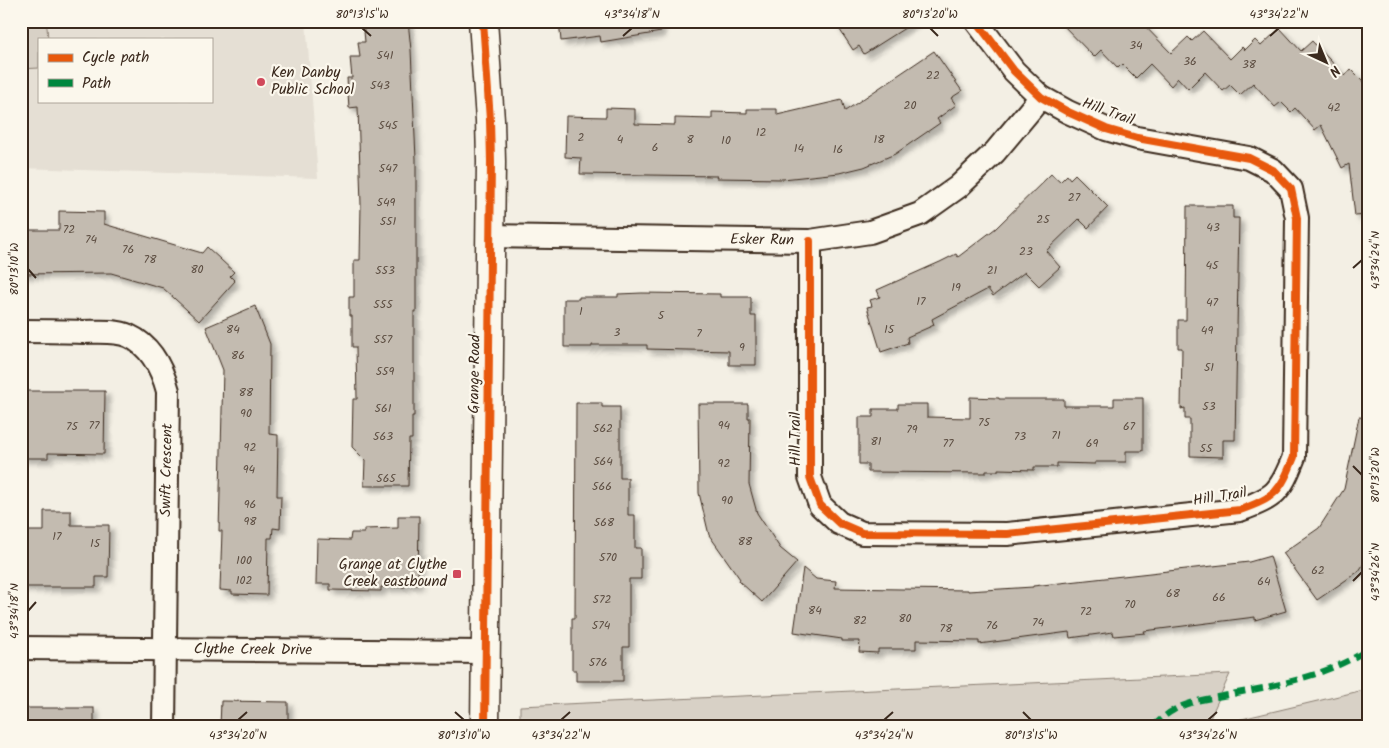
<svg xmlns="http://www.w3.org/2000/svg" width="1389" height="748" font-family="Kalam,sans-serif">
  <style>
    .built { fill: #e5dfd4; fill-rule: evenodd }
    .green { fill: #d8d1c6; stroke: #8a7e72 }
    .building { fill: #c3bbb0; stroke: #3b2a1e; filter: url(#shadow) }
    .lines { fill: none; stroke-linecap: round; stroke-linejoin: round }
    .minor-casing { stroke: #3b2a1e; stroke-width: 26 }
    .tertiary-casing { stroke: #3b2a1e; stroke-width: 31 }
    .minor { stroke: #fbf7ec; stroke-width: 22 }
    .tertiary { stroke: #fbf7ec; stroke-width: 28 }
    .quiet { stroke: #00873e; stroke-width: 6; stroke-dasharray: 12 6; stroke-linecap: butt }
    .cycleway-casing { stroke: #fbf7ec; stroke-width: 11 }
    .cycleway { stroke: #e8590c; stroke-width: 8 }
    .ticks { fill: none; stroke: #3b2a1e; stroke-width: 2 }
    .poi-dot { fill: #d1495b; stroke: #fbf7ec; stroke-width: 2 }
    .labels { text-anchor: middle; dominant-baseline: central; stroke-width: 4.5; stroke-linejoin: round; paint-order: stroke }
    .number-label { font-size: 12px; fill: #5d4e42 }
    .poi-label { font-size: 15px; fill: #3b2a1e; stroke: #fbf7ec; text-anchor: start }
    .street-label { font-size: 15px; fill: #3b2a1e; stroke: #fbf7ec }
    .neatline { fill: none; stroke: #3b2a1e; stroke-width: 2 }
    .ticks-label { font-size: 12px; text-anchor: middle; fill: #3b2a1e }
  </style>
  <defs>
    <filter id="shadow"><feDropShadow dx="4.5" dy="4.5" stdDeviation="2.5" flood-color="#0004"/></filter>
  </defs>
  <rect width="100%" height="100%" fill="#f3efe4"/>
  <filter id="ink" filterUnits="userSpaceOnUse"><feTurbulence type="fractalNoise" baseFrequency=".02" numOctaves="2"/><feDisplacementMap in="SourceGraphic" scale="10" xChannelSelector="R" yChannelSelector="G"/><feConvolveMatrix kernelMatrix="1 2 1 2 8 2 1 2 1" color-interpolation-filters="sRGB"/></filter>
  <g filter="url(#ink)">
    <!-- built -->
    <path class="built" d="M21 21H306L318 178 21 168ZM39 39H211V101H39Z"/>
    <!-- green -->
    <g class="green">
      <polygon points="21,21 40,21 47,27 48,39 39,39 39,68 21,69"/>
      <polygon points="1230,674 1206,727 520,727 520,706"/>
      <polygon points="1368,689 1368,727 1208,727"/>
    </g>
    <!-- building -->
    <g class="building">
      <polygon points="363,21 408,21 411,50 416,159 416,311 414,311 414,416 412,416 412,439 409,439 408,486 364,486 365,460 352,447 353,399 357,399 356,347 352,347 352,316 349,316 349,297 354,297 354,260 360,260 361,205 358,107 349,108 347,78 352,78 350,57 360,57 358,42 365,42"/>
      <polygon points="559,21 660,21 661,32 601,42 600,36 561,41"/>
      <polygon points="834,21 916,21 864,54 859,46 853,50"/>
      <polygon points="1059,21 1140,21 1171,53 1188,37 1192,41 1203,31 1230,59 1242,47 1245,50 1255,40 1261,46 1280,28 1301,51 1312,41 1345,76 1351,69 1368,86 1368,215 1355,216 1349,164 1342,168 1321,125 1315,130 1295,108 1291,112 1281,102 1275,107 1253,83 1240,95 1230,85 1223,91 1205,72 1188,89 1178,78 1171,86 1150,64 1136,78 1122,64 1118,68 1101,50 1094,57"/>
      <polygon points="934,51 962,91 951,98 956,105 937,119 940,123 895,154 864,167 839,173 783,179 716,178 717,176 580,174 581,158 565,157 566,116 606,117 606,108 635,109 635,124 675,125 675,118 712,119 712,112 747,113 747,109 777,109 777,115 842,100 845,111"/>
      <polygon points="1051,174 1060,182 1067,175 1070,179 1075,174 1108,207 1088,228 1079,219 1046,251 1060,267 1039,286 1025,272 993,296 988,289 932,319 934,325 907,337 908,343 881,352 867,307 872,306 870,300 880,297 877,290 940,262 956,254 958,257 996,228"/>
      <polygon points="1187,206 1233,206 1233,218 1239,218 1235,440 1223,440 1223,457 1190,456 1190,419 1185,419 1185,408 1181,409 1182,348 1178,348 1178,320 1186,320"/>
      <polygon points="59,211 104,212 104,224 202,253 207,247 234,272 230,276 235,281 199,321 163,288 111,273 21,274 21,230 59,230"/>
      <polygon points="642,293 720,294 720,297 751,297 751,316 756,316 756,365 729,365 729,351 647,349 647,345 592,345 592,347 564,347 564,299 579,299 579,297 618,297 618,294"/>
      <polygon points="255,306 270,344 269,434 278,435 277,496 281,496 280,529 273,528 272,538 268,538 267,595 232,594 232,591 220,590 222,531 219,531 223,370 206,327"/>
      <polygon points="21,391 105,391 104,454 48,453 48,458 21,458"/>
      <polygon points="970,397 999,398 999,399 1064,399 1064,406 1114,406 1114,398 1143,398 1143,451 1126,451 1126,462 1095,462 1095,464 1057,463 1057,467 1034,467 1034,470 998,469 998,471 986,471 986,473 868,472 868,464 859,464 859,417 873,417 873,409 898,409 898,404 927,404 927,417 970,418"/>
      <polygon points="576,403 602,403 602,407 620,407 620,478 628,478 628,515 635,515 635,548 641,548 641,579 629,579 629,647 623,647 623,681 576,681 576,670 572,670 572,618 575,618"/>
      <polygon points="698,404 748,404 748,418 750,418 749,484 757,513 780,548 797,562 762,602 739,581 740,579 709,535 699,493"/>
      <polygon points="1359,417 1368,418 1368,557 1359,571 1317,600 1283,553 1319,528 1344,489"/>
      <polygon points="44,511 71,511 71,525 109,525 108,577 96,577 96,587 21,587 21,531 44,531"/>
      <polygon points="398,516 419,516 418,585 405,584 405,587 381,587 381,591 330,590 330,584 316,584 317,539 350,540 351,533 364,533 364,529 398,528"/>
      <polygon points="1270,556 1286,611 1255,620 1255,617 1144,631 1145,633 1114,636 1113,632 1070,638 1069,632 979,644 979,641 916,640 916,649 878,649 878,653 859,652 860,641 842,641 842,639 794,632 803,568 816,579 836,581 835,588 968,590 968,591 1033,587 1033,586 1249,562"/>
      <polygon points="221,701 288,702 288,727 220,727"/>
      <rect x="21" y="708" width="73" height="19"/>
    </g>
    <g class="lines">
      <!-- minor casing -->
      <g class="minor-casing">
        <g id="minor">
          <path id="s1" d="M491 236 810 241 870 232 920 214 958 187 995 152 1041 97"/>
          <path d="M810 241V477L820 505 839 523 862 533 1007 534 1240 510C1276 497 1280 492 1294 457L1297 218 1291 189 1273 170 1249 158 1137 138 1106 129 1068 112 1041 97 1014 71 976 21"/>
          <path d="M21 331C42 331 63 331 83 332 97 332 116 330 129 336 151 346 162 369 168 391L164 727"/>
          <path id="s2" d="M21 648 485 652"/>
        </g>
      </g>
      <!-- tertiary casing -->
      <g class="tertiary-casing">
        <polyline id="tertiary" points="483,21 490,120 491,162 485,727"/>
      </g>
      <!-- minor -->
      <use href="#minor" class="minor"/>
      <!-- tertiary -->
      <use href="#tertiary" class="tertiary"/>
      <!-- quiet -->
      <path class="quiet" d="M1152 727C1159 721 1166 714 1174 710 1193 699 1216 698 1237 693 1279 685 1332 674 1368 649"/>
      <!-- cycleway casing -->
      <g class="cycleway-casing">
        <g id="cycleway">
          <polyline points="483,21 490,120 491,162 485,727"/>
          <path d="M810 241V477L820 505 839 523 862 533 1007 534 1240 510C1276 497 1280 492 1294 457L1297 218 1291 189 1273 170 1249 158 1137 138 1106 129 1068 112 1041 97 1014 71 976 21"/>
        </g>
      </g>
      <!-- cycleway -->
      <use href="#cycleway" class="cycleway"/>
    </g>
  </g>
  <!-- ticks -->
  <path class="ticks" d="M362 28 371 36M930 28 938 36M623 36 632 28M1270 36 1279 28M1353 268 1362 260M28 269 36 278M1353 466 1362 475M1353 581 1362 572M28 611 36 602M455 712 464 720M1023 712 1031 720M238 720 247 712M561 720 570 712M884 720 893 712M1208 720 1217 712"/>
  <!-- markers -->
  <g class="poi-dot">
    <circle cx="261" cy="82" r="5"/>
    <rect x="452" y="569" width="10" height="10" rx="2.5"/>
  </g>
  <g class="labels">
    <!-- number labels -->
    <g class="number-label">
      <text x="1136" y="45">34</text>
      <text x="385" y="55">541</text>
      <text x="1190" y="61">36</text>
      <text x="1249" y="64">38</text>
      <text x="933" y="75">22</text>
      <text x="380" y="85">543</text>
      <text x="910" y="105">20</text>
      <text x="1334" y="107">42</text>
      <text x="388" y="125">545</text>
      <text x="761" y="132">12</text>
      <text x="581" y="137">2</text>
      <text x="620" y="139">4</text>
      <text x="690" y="139">8</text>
      <text x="879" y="139">18</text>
      <text x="726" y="140">10</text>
      <text x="655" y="147">6</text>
      <text x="799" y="148">14</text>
      <text x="838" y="149">16</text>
      <text x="388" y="168">547</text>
      <text x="1074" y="197">27</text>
      <text x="386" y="202">549</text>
      <text x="1043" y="219">25</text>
      <text x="388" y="221">551</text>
      <text x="1213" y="227">43</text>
      <text x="69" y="229">72</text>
      <text x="91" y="239">74</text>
      <text x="128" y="249">76</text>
      <text x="1026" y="251">23</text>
      <text x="150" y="259">78</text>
      <text x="1212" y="265">45</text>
      <text x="197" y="269">80</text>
      <text x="385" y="270">553</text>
      <text x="992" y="270">21</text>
      <text x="956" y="287">19</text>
      <text x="921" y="301">17</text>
      <text x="1212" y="302">47</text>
      <text x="383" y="304">555</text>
      <text x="581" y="311">1</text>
      <text x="661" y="315">5</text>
      <text x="233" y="329">84</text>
      <text x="889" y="329">15</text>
      <text x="1207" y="330">49</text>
      <text x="617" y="332">3</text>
      <text x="699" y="333">7</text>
      <text x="383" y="339">557</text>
      <text x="742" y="347">9</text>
      <text x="238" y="355">86</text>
      <text x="1209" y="367">51</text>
      <text x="385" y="371">559</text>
      <text x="246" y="392">88</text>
      <text x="1209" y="406">53</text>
      <text x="383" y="408">561</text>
      <text x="246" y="413">90</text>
      <text x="984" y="422">75</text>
      <text x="94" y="425">77</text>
      <text x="724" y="425">94</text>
      <text x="72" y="426">75</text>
      <text x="1129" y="426">67</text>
      <text x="603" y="428">562</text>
      <text x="912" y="429">79</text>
      <text x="1056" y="435">71</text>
      <text x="383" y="436">563</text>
      <text x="1020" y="436">73</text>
      <text x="876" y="441">81</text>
      <text x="948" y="443">77</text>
      <text x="1092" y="443">69</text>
      <text x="250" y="447">92</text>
      <text x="1206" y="448">55</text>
      <text x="603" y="461">564</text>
      <text x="724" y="463">92</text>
      <text x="249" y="469">94</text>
      <text x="386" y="478">565</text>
      <text x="602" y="486">566</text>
      <text x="727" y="500">90</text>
      <text x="250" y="504">96</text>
      <text x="250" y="521">98</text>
      <text x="604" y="522">568</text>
      <text x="57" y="536">17</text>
      <text x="745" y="541">88</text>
      <text x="95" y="543">15</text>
      <text x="608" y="557">570</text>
      <text x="244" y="560">100</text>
      <text x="1318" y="570">62</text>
      <text x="244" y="580">102</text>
      <text x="1264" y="581">64</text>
      <text x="1173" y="593">68</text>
      <text x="1219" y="597">66</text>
      <text x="602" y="599">572</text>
      <text x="1130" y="604">70</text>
      <text x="815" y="610">84</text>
      <text x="1086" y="611">72</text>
      <text x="905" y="618">80</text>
      <text x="860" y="620">82</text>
      <text x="1038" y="622">74</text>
      <text x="601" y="625">574</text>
      <text x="992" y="625">76</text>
      <text x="946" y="628">78</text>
      <text x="598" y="662">576</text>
    </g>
    <!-- poi labels -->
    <g class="poi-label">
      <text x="271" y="73">Ken Danby<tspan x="271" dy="17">Public School</tspan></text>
      <text x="447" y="565" text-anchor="end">Grange at Clythe<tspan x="447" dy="17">Creek eastbound</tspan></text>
    </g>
    <!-- street labels -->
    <g class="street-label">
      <text transform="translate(1108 112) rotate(20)">Hill Trail</text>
      <text stroke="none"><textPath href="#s1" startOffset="271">Esker Run</textPath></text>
      <text transform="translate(475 374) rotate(-89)">Grange Road</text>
      <text transform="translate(796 439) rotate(-90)">Hill Trail</text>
      <text transform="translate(167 470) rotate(-89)">Swift Crescent</text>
      <text transform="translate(1220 497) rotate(-9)">Hill Trail</text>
      <text stroke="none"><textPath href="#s2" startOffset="232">Clythe Creek Drive</textPath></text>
    </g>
  </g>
  <!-- margin -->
  <rect width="1389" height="748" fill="none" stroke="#fbf7ec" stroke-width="55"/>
  <!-- legend -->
  <rect x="38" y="38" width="175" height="65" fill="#fbf7ec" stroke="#aea59a"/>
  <rect x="48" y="54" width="25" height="8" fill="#e8590c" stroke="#aea59a"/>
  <text x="82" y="62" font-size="15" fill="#3b2a1e">Cycle path</text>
  <rect x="48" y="79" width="25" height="8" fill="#00873e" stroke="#aea59a"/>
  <text x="82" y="88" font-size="15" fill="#3b2a1e">Path</text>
  <!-- north arrow -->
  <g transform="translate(1326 62) rotate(136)" stroke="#fbf7ec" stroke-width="4" paint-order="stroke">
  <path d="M0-4L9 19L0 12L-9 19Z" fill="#3b2a1e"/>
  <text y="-8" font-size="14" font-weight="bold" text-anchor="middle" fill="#3b2a1e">N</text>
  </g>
  <rect x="28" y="28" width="1334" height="692" class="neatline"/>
  <g class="ticks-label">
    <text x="362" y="18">80°13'15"W</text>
    <text x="632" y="18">43°34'18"N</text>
    <text x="930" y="18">80°13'20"W</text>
    <text x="1279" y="18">43°34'22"N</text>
    <text transform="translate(1375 260) rotate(-90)" y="4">43°34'24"N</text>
    <text transform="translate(14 269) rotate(-90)" y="4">80°13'10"W</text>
    <text transform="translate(1375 475) rotate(-90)" y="4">80°13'20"W</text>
    <text transform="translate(1375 572) rotate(-90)" y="4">43°34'26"N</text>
    <text transform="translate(14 611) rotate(-90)" y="4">43°34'18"N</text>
    <text x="238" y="739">43°34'20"N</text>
    <text x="464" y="739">80°13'10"W</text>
    <text x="561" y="739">43°34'22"N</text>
    <text x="884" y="739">43°34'24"N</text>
    <text x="1031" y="739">80°13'15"W</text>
    <text x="1208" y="739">43°34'26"N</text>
  </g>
</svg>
